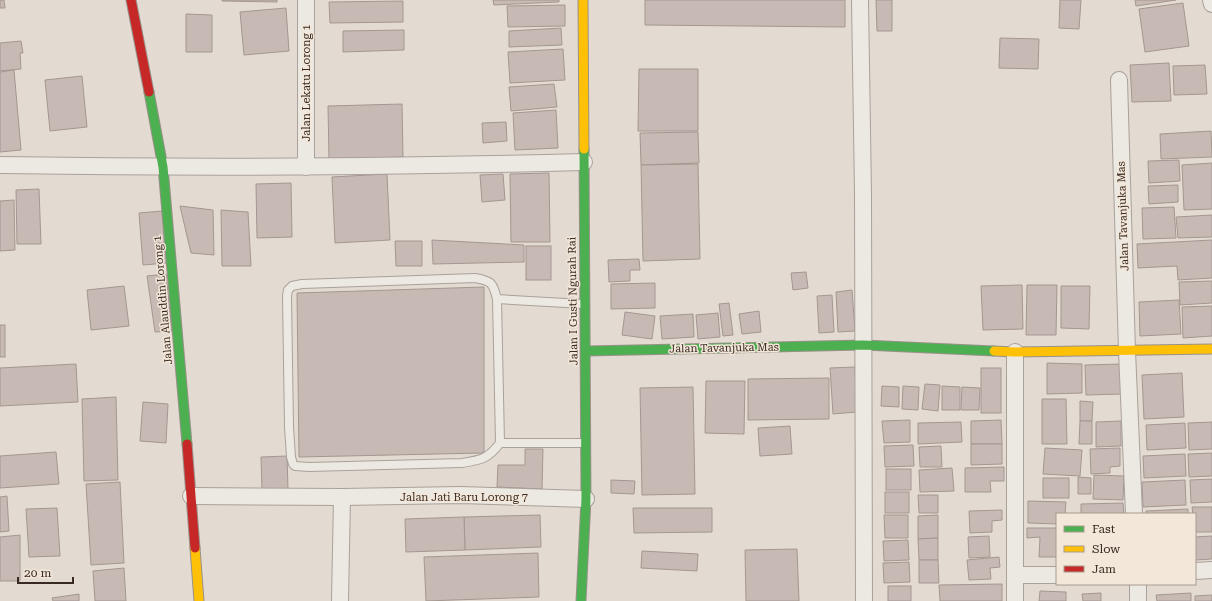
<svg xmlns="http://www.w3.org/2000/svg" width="1212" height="601" font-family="'Roboto Serif',serif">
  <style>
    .building { fill: #c7b9b3; stroke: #a49791 }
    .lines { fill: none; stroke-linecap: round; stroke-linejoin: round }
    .lane-casing { stroke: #a9a19a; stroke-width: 10 }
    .street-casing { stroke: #a9a19a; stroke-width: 18 }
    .fast-casing { stroke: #99918a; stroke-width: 11 }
    .slow-casing { stroke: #99918a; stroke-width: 11 }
    .jam-casing { stroke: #99918a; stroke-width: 11 }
    .lane { stroke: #ece8e2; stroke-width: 8 }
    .street { stroke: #ece8e2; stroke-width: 16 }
    .fast { stroke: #4caf50; stroke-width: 9 }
    .slow { stroke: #ffc107; stroke-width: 9 }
    .jam { stroke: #c62828; stroke-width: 9 }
    .labels { text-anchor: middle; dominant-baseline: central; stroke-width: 3; stroke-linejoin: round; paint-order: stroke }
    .street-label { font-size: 11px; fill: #382922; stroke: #f3e7d9 }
  </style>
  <rect width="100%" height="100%" fill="#e3dbd2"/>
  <!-- building -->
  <g class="building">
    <polygon points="0,0 4,0 5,8 0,8"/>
    <polygon points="222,0 277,0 277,2 222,1"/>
    <polygon points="493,0 559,0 559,2 494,5"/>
    <polygon points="645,0 845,0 845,27 645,25"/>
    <polygon points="876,0 892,0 892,31 877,31"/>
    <polygon points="1060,0 1081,0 1079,29 1059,28"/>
    <polygon points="1135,0 1176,0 1136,6"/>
    <polygon points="403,1 403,22 330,23 329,2"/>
    <polygon points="1183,3 1189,46 1145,52 1139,9"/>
    <polygon points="565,5 565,26 508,27 507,6"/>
    <polygon points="286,8 289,51 244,55 240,12"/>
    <polygon points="186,14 212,15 212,52 186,52"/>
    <polygon points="561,28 562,45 509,47 509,31"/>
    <polygon points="404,30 404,50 343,52 343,31"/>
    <polygon points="1000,38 1039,39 1038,69 999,68"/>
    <polygon points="21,41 23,53 20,53 21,69 0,71 0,43"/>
    <polygon points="563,49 565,80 510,83 508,52"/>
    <polygon points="1169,63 1171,101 1132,102 1130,65"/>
    <polygon points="1205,65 1207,94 1174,95 1173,66"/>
    <polygon points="639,69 698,69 698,131 638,131"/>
    <polygon points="14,70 21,150 0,152 0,72"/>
    <polygon points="82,76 87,127 50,131 45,80"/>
    <polygon points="554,84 557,107 511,111 509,87"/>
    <polygon points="402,104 403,157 329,159 328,106"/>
    <polygon points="556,110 558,148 515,150 513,113"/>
    <polygon points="506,122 507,141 483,143 482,123"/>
    <polygon points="1211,131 1212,157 1161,159 1160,134"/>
    <polygon points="698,132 699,163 641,165 640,133"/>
    <polygon points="1179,160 1180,181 1149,183 1148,161"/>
    <polygon points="1212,163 1212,209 1184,210 1182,165"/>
    <polygon points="698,164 700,259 643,261 641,165"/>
    <polygon points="549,173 550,242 511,242 510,174"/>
    <polygon points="387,174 390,240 335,243 332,177"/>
    <polygon points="503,174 505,200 482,202 480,175"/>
    <polygon points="291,183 292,237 257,238 256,184"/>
    <polygon points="1178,185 1178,202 1149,204 1148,186"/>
    <polygon points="39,189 41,244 17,244 16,190"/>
    <polygon points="14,200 15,250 0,251 0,201"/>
    <polygon points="180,206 213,210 214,255 191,253"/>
    <polygon points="1174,207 1176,238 1143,239 1142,208"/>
    <polygon points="221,210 248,212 251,266 222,266"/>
    <polygon points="162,211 167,263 143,265 139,213"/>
    <polygon points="1212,215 1212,237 1178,238 1176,217"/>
    <polygon points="432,240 524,245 524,262 433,264"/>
    <polygon points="1212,240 1212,278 1178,280 1177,266 1138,268 1137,244"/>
    <polygon points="395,241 422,241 422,266 396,266"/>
    <rect x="526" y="246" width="25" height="34"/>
    <polygon points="639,259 640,270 630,270 630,281 609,282 608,260"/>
    <polygon points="806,272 808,288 793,290 791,273"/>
    <polygon points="166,274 172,331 155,332 147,276"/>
    <polygon points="1212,281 1212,303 1180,305 1179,282"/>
    <polygon points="655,283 655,308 611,309 611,284"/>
    <polygon points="1022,285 1023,329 983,330 981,286"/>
    <polygon points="1027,285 1057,285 1056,335 1026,335"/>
    <polygon points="124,286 129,326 91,330 87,290"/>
    <polygon points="1061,286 1090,286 1089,329 1061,328"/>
    <polygon points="484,287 484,453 299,457 297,293"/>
    <polygon points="852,290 855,331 838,332 836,292"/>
    <polygon points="832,295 834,332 819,333 817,296"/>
    <polygon points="1179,300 1181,334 1140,336 1139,302"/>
    <polygon points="729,303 733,335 723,336 719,304"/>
    <polygon points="1212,306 1212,336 1183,338 1182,307"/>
    <polygon points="759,311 761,332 742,334 739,314"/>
    <polygon points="625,312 655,316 652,339 622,335"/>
    <polygon points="718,313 720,337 698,339 696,315"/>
    <polygon points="693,314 694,337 662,339 660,316"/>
    <rect x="0" y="325" width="5" height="32"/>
    <polygon points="1047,363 1082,364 1082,393 1047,394"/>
    <polygon points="76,364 78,402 0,406 0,368"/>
    <polygon points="1122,364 1123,394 1086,395 1085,365"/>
    <polygon points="855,367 857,412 833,414 830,368"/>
    <rect x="981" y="368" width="20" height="45"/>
    <polygon points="1182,373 1184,417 1144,419 1142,375"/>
    <polygon points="829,378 829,419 748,420 748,379"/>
    <polygon points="706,381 745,381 744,434 705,433"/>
    <polygon points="925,384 940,385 938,411 922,409"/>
    <polygon points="882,386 899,387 899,407 881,406"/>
    <polygon points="903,386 919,387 918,410 902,409"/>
    <polygon points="942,386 960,387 960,410 942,410"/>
    <polygon points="693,387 695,494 642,495 640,388"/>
    <polygon points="962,387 980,388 979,410 961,410"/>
    <polygon points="116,397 118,480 84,481 82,399"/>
    <polygon points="1042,399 1066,399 1067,444 1042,444"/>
    <polygon points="1080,401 1093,402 1092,421 1080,421"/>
    <polygon points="143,402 168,404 166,443 140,441"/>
    <polygon points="910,420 910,442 884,443 882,421"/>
    <polygon points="1001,420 1002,444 971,444 971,421"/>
    <polygon points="1080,421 1092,421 1092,444 1079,444"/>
    <polygon points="1121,421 1121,446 1096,447 1096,422"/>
    <polygon points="961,422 962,442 918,444 918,423"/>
    <polygon points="1212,422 1212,449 1189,450 1188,423"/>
    <polygon points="1185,423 1186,448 1147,450 1146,425"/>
    <polygon points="790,426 792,454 760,456 758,428"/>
    <polygon points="971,444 1002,444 1002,464 971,465"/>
    <polygon points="913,445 914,466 885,467 884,446"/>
    <polygon points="941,446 942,467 920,467 919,447"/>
    <polygon points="1045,448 1082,450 1080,476 1043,474"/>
    <polygon points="1120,448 1120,466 1110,467 1110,473 1091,474 1090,449"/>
    <polygon points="525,449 543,449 542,489 497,487 498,465 525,465"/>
    <polygon points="56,452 59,484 0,488 0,456"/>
    <polygon points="1212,453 1212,476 1189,477 1188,454"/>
    <polygon points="1185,454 1186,476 1144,478 1143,456"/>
    <polygon points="287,456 288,489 262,489 261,457"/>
    <polygon points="1004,467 1004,481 990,481 991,492 965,492 965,468"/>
    <polygon points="952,468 954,491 920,492 919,470"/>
    <rect x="886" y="469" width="25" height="21"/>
    <polygon points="1094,475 1124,476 1123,500 1093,499"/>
    <polygon points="1078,477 1091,478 1091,494 1078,494"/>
    <rect x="1043" y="478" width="26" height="20"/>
    <polygon points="1212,479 1212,502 1191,503 1190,480"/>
    <polygon points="611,480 635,481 634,494 611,493"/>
    <polygon points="1185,480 1186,505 1143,507 1142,482"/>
    <polygon points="120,482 124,563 91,565 86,484"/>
    <rect x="885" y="492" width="24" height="21"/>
    <polygon points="918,495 938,495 938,513 919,513"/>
    <polygon points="7,496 9,531 0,532 0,497"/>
    <polygon points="1028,501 1066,502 1065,514 1057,514 1057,524 1028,523"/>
    <polygon points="1123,503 1124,514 1081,514 1081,504"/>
    <polygon points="1192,507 1212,507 1212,532 1195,532 1195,514 1193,514"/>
    <polygon points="57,508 60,556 29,557 26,509"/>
    <polygon points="633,508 712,508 712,532 634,533"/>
    <polygon points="1188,509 1188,514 1146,514 1146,511"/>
    <polygon points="1002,510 1002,520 992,521 992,532 970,533 969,511"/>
    <polygon points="540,515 541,547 465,550 464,517"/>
    <polygon points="884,515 908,515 908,538 885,538"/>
    <polygon points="938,515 938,538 918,539 918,516"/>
    <polygon points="464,517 465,550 406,552 405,519"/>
    <polygon points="1027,528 1057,528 1057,557 1039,557 1040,537 1027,538"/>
    <polygon points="20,535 20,581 0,581 0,537"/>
    <polygon points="989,536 990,557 969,558 968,537"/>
    <polygon points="1212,536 1212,559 1195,560 1195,537"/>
    <polygon points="938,538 938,560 919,560 918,539"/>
    <polygon points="908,540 909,560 884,561 883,541"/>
    <polygon points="797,549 799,601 746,601 745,550"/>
    <polygon points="642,551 698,554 697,571 641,568"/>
    <polygon points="538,553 539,597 426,601 424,557"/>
    <polygon points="999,557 1000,567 990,568 991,579 969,580 967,560"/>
    <polygon points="919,560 938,560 939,583 919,583"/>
    <polygon points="909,562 910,582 884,583 883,563"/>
    <polygon points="124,568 126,601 95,601 93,571"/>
    <polygon points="1002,584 1002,601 940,601 939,585"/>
    <rect x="888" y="586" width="23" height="15"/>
    <polygon points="1040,591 1066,592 1066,601 1039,601"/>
    <polygon points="1101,593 1101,601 1083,601 1082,594"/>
    <polygon points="1191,593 1191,601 1157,601 1156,595"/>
    <polygon points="79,594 79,601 53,601 52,598"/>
    <polygon points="1212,595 1212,601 1195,601 1195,596"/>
  </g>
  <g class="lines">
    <!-- lane casing -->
    <g class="lane-casing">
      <g id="lane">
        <polyline points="497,299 500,443"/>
        <path d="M583 304 497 299C493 283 492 281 475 278L302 284 292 286 288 290 287 296 289 427 291 457 293 464 295 466 309 467 462 463C481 460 488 459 500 443H586"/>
      </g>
    </g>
    <!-- street casing -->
    <g class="street-casing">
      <g id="street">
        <polyline points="860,0 863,194 864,601"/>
        <polyline points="1211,0 1212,4"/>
        <polyline points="1119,80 1127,351 1134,514"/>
        <path d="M0 165C195 168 389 167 584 162"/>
        <polyline points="306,167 306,0"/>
        <polyline points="1015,352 1015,601"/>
        <polyline points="191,496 342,497 460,495 586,499"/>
        <polyline points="1195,571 1212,570"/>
        <polyline points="1016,575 1057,575"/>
        <polyline points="1138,584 1138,601"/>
        <polyline points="340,601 342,497"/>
      </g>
    </g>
    <!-- fast casing -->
    <g class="fast-casing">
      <g id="fast">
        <polyline points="149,92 163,167 187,444"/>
        <polyline points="586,351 863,345 994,351"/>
        <polyline points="581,601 586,499 584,149"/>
      </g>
    </g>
    <!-- slow casing -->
    <g class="slow-casing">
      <g id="slow">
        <polyline points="583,0 584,149"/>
        <polyline points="994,351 1015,352 1212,349"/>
        <polyline points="195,548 199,601"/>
      </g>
    </g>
    <!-- jam casing -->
    <g class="jam-casing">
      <g id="jam">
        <polyline points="131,0 149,92"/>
        <polyline points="187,444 195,548"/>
      </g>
    </g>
    <!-- lane -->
    <use href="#lane" class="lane"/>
    <!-- street -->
    <use href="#street" class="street"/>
    <!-- fast -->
    <use href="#fast" class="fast"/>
    <!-- slow -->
    <use href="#slow" class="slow"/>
    <!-- jam -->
    <use href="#jam" class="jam"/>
  </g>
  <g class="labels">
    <!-- street labels -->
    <g class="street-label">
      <text transform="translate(306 83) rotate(-90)">Jalan Lekatu Lorong 1</text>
      <text transform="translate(1123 216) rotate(-92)">Jalan Tavanjuka Mas</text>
      <text transform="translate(163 300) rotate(-95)">Jalan Alauddin Lorong 1</text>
      <text transform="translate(573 301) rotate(-91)">Jalan I Gusti Ngurah Rai</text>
      <text transform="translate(724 348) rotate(-1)">Jalan Tavanjuka Mas</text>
      <text x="464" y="497">Jalan Jati Baru Lorong 7</text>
    </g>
  </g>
  <!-- legend -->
  <rect x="1056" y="513" width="140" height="72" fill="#f3e7d9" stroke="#a89b90"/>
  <rect x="1064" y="526" width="20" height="6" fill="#4caf50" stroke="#a89b90"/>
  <text x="1092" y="533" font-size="12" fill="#382922">Fast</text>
  <rect x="1064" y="546" width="20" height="6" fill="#ffc107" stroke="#a89b90"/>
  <text x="1092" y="553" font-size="12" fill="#382922">Slow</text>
  <rect x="1064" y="566" width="20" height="6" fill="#c62828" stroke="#a89b90"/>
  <text x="1092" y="573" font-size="12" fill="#382922">Jam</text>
  <!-- scale -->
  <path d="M18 577v6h55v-6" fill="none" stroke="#382922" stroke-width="2"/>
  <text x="24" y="577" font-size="12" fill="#382922" stroke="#f3e7d9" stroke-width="3" paint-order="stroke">20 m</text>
</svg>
